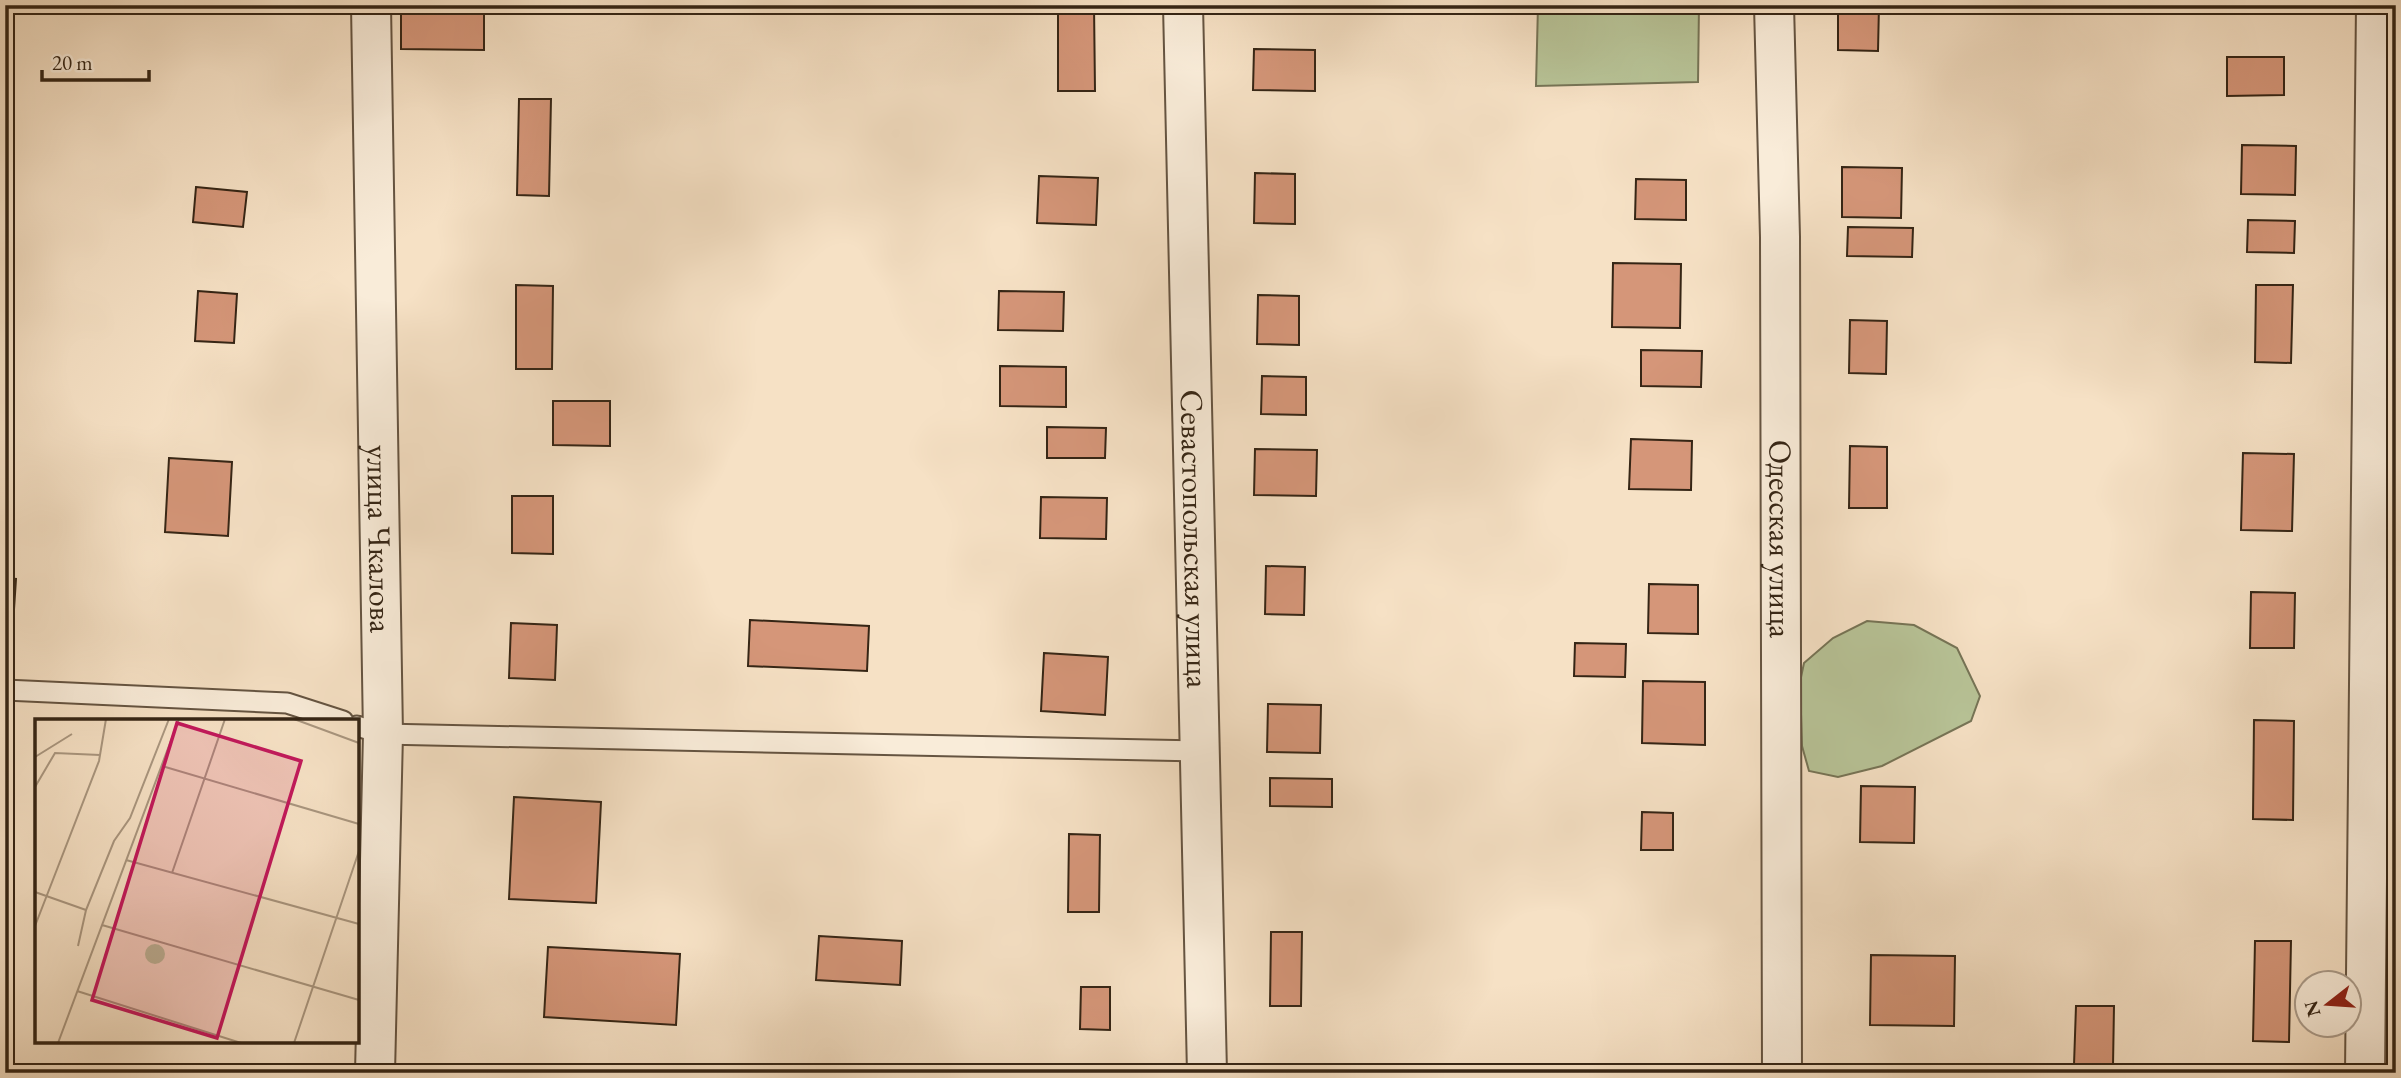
<svg xmlns="http://www.w3.org/2000/svg" width="2401" height="1078" font-family="'EB Garamond',serif">
  <style>
    .green { fill: #b8c498; stroke: #767456; stroke-width: 2 }
    .building { fill: #d59679; stroke: #352515; stroke-width: 2 }
    .lines { fill: none; stroke-linecap: round; stroke-linejoin: round }
    .lane-casing { stroke: #655441; stroke-width: 23 }
    .street-casing { stroke: #655441; stroke-width: 42 }
    .lane { stroke: #f9ecd9; stroke-width: 19 }
    .street { stroke: #f9ecd9; stroke-width: 38 }
    .labels { text-anchor: middle; dominant-baseline: central; stroke-width: 5; stroke-linejoin: round; paint-order: stroke }
    .street-label { font-size: 32px; fill: #352515; stroke: #f9ecd9 }
    .inset-road { fill: none; stroke: #a9967f; stroke-width: 2 }
    .view { fill: #c2185b; fill-opacity: 0.15; stroke: #c2185b; stroke-width: 3.5 }
    .inset-edge { fill: none; stroke: #352515; stroke-width: 3.5 }
  </style>
  <rect width="100%" height="100%" fill="#f6e1c5"/>
  <filter id="stains"><feTurbulence type="fractalNoise" baseFrequency=".00286" numOctaves="4"/><feColorMatrix values="0 0 0 0 .2 0 0 0 0 .09 0 0 0 0 .02 0 0 0 .5 -.17"/></filter>
  <radialGradient id="worn" r=".72"><stop offset=".6" stop-color="#630" stop-opacity="0"/><stop offset="1" stop-color="#630" stop-opacity=".3"/></radialGradient>
  <!-- green -->
  <g class="green">
    <polygon points="1538,5 1699,5 1698,82 1536,86"/>
    <polygon points="1867,621 1914,625 1957,648 1980,696 1971,721 1882,766 1838,777 1809,771 1802,746 1800,682 1804,663 1833,638"/>
  </g>
  <!-- building -->
  <g class="building">
    <polygon points="191,5 251,5 251,7 191,10"/>
    <polygon points="401,5 484,5 484,50 401,49"/>
    <polygon points="1058,5 1094,5 1095,91 1058,91"/>
    <polygon points="1838,5 1879,5 1878,51 1838,50"/>
    <rect x="2255" y="5" width="40" height="9"/>
    <polygon points="1254,49 1315,50 1315,91 1253,90"/>
    <polygon points="2227,57 2284,57 2284,95 2227,96"/>
    <polygon points="519,99 551,99 549,196 517,195"/>
    <polygon points="2242,145 2296,146 2295,195 2241,194"/>
    <polygon points="1842,167 1902,168 1901,218 1842,217"/>
    <polygon points="1255,173 1295,174 1295,224 1254,223"/>
    <polygon points="1039,176 1098,178 1096,225 1037,223"/>
    <polygon points="1636,179 1686,180 1686,220 1635,219"/>
    <polygon points="196,187 247,192 243,227 193,222"/>
    <polygon points="2248,220 2295,221 2294,253 2247,252"/>
    <polygon points="1848,227 1913,228 1912,257 1847,256"/>
    <polygon points="1613,263 1681,264 1680,328 1612,327"/>
    <polygon points="516,285 553,286 552,369 516,369"/>
    <polygon points="2256,285 2293,285 2291,363 2255,362"/>
    <polygon points="198,291 237,294 234,343 195,341"/>
    <polygon points="999,291 1064,292 1063,331 998,330"/>
    <polygon points="1258,295 1299,296 1299,345 1257,344"/>
    <polygon points="1850,320 1887,321 1886,374 1849,373"/>
    <polygon points="1641,350 1702,351 1701,387 1641,386"/>
    <polygon points="1000,366 1066,367 1066,407 1000,406"/>
    <polygon points="1262,376 1306,377 1306,415 1261,414"/>
    <polygon points="553,401 610,401 610,446 553,445"/>
    <polygon points="1047,427 1106,428 1105,458 1047,458"/>
    <polygon points="1631,439 1692,441 1691,490 1629,489"/>
    <polygon points="1850,446 1887,447 1887,508 1849,508"/>
    <polygon points="1255,449 1317,450 1316,496 1254,495"/>
    <polygon points="2243,453 2294,454 2292,531 2241,530"/>
    <polygon points="169,458 232,462 228,536 165,532"/>
    <polygon points="5,471 10,472 7,525 5,525"/>
    <polygon points="512,496 553,496 553,554 512,553"/>
    <polygon points="1041,497 1107,498 1106,539 1040,538"/>
    <polygon points="1266,566 1305,567 1304,615 1265,614"/>
    <polygon points="5,578 16,579 9,685 5,685"/>
    <polygon points="1649,584 1698,585 1698,634 1648,633"/>
    <polygon points="2251,592 2295,593 2294,648 2250,648"/>
    <polygon points="750,620 869,626 867,671 748,666"/>
    <polygon points="511,623 557,625 555,680 509,678"/>
    <polygon points="1575,643 1626,644 1625,677 1574,676"/>
    <polygon points="1044,653 1108,657 1105,715 1041,711"/>
    <polygon points="1643,681 1705,682 1705,745 1642,743"/>
    <polygon points="1268,704 1321,705 1320,753 1267,752"/>
    <polygon points="2254,720 2294,721 2293,820 2253,819"/>
    <polygon points="1270,778 1332,779 1332,807 1270,806"/>
    <polygon points="1861,786 1915,787 1914,843 1860,842"/>
    <polygon points="514,797 601,802 596,903 509,899"/>
    <polygon points="1642,812 1673,813 1673,850 1641,850"/>
    <polygon points="1069,834 1100,835 1099,912 1068,912"/>
    <polygon points="1271,932 1302,932 1301,1006 1270,1006"/>
    <polygon points="819,936 902,941 900,985 816,980"/>
    <polygon points="2255,941 2291,941 2289,1042 2253,1041"/>
    <polygon points="548,947 680,954 676,1025 544,1017"/>
    <polygon points="1871,955 1955,956 1954,1026 1870,1025"/>
    <polygon points="1081,987 1110,987 1110,1030 1080,1029"/>
    <polygon points="2076,1006 2114,1006 2113,1066 2074,1065"/>
  </g>
  <g class="lines">
    <!-- lane casing -->
    <g class="lane-casing">
      <g id="lane">
        <polyline points="5,690 287,703 343,721"/>
        <polyline points="357,726 383,734 1200,751"/>
      </g>
    </g>
    <!-- street casing -->
    <g class="street-casing">
      <g id="street">
        <path id="s1" d="M371 5 383 734 375 1073"/>
        <path id="s2" d="M1183 5 1207 1073"/>
        <path id="s3" d="M1774 5 1780 237 1782 1073"/>
        <polyline points="2365,1073 2376,5"/>
      </g>
    </g>
    <!-- lane -->
    <use href="#lane" class="lane"/>
    <!-- street -->
    <use href="#street" class="street"/>
  </g>
  <g class="labels">
    <!-- street labels -->
    <g class="street-label">
      <text stroke="none"><textPath href="#s1" startOffset="534">улица Чкалова</textPath></text>
      <text stroke="none"><textPath href="#s2" startOffset="534">Севастопольская улица</textPath></text>
      <text stroke="none"><textPath href="#s3" startOffset="534">Одесская улица</textPath></text>
    </g>
  </g>
  <!-- overview -->
  <g transform="translate(35 719)">
    <rect width="324" height="324" fill="#f6e1c5"/>
    <path d="M110 235a10 10 0 1 1 20 0a10 10 0 1 1-20 0Z" fill="#b8c498"/>
    <path class="inset-road" d="M259 0 324 24M0 38 37 15M127 47 324 105M0 68 20 34 65 36M91 141 324 205M137 154 190 0M0 173 51 191M67 206 324 281M0 207 64 42 71 0M43 227 51 191 79 122 95 99 134 0M42 272 206 324M23 324 144 0M259 324 324 132"/>
    <path class="view" d="M142 4 266 42 182 319 57 281Z"/>
    <rect width="324" height="324" class="inset-edge"/>
  </g>
  <!-- margin -->
  <rect width="2401" height="1078" fill="none" stroke="#f6e1c5" stroke-width="28"/>
  <rect x="7" y="7" width="2387" height="1064" fill="none" stroke="#352515" stroke-width="3.5"/>
  <rect x="14" y="14" width="2373" height="1050" fill="none" stroke="#352515" stroke-width="2"/>
  <!-- north arrow -->
  <g transform="translate(2328 1004) rotate(253)"><circle r="33" fill="#f9ecd9" stroke="#ab9c8b" stroke-width="2"/>
  <path d="M0-5L12 26L0 18L-12 26Z" fill="#8f2418"/>
  <text y="-10" font-size="19" font-weight="bold" text-anchor="middle" fill="#352515">N</text>
  </g>
  <!-- scale -->
  <path d="M42 70v10h107v-10" fill="none" stroke="#352515" stroke-width="3.5"/>
  <text x="52" y="70" font-size="21" fill="#352515" stroke="#f9ecd9" stroke-width="5" paint-order="stroke">20 m</text>
  <rect width="100%" height="100%" filter="url(#stains)"/>
  <rect width="100%" height="100%" fill="url(#worn)"/>
</svg>
